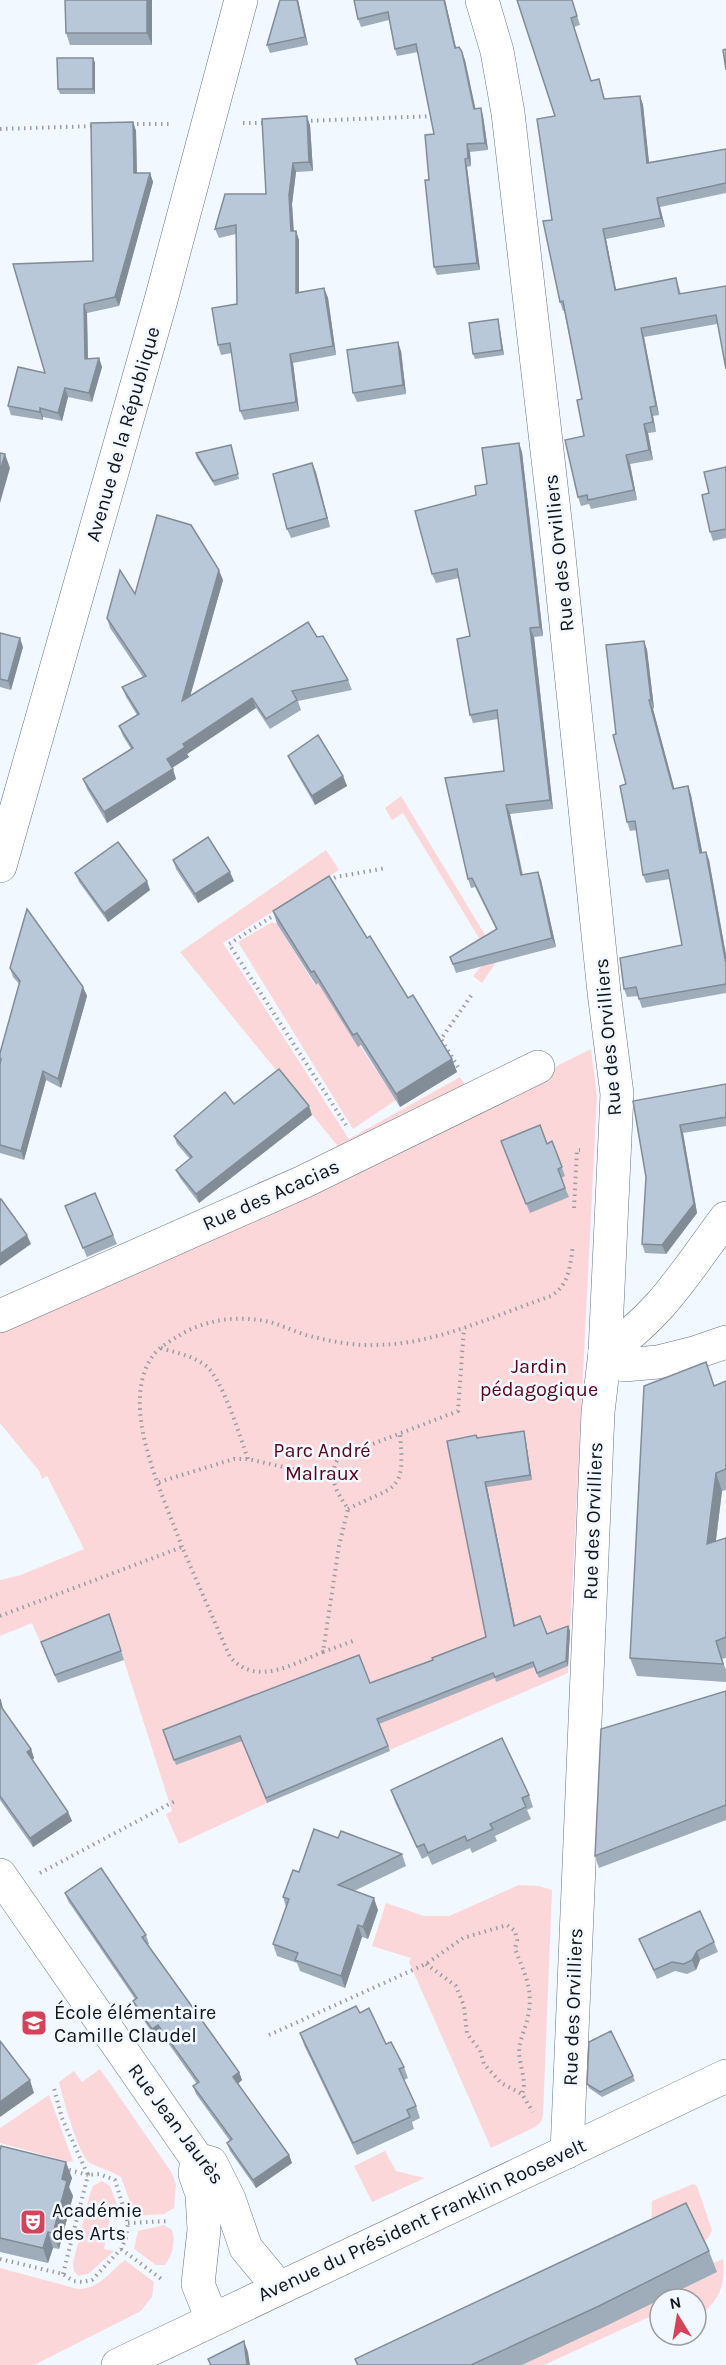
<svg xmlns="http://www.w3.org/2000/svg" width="726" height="2365" font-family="Karla,sans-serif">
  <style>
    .green { fill: #fcd7d9 }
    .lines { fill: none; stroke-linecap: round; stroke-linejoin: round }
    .minor-casing { stroke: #657382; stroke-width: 34 }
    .path { stroke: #989da4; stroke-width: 4; stroke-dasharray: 1.5 4.5; stroke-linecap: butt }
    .minor { stroke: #fff; stroke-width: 33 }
    .wall { fill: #9facba }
    .shaded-wall { fill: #828c97 }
    .building { fill: #b9c8d8; stroke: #828c97; stroke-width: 1.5 }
    .labels { text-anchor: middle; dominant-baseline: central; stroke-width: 5; stroke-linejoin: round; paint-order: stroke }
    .street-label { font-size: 20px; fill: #10151a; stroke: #f2f8ff }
    .park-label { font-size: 20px; fill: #590018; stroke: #f2f8ff }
    .poi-label { font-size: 20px; fill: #10151a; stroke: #f2f8ff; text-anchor: start }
  </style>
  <rect width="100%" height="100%" fill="#f2f8ff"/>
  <!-- green -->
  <g class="green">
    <polygon points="401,796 499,958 482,983 473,976 490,956 403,813 392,820 385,808"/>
    <polygon points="326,850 339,870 223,943 349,1139 460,1077 466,1086 345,1155 180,952"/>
    <polygon points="272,922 277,924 315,985 318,983 396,1100 353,1129 238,942"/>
    <polygon points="591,1049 597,1096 568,1673 267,1803 179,1844 166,1814 172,1811 112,1623 44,1651 32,1623 0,1636 0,1580 21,1575 84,1549 47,1476 42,1479 39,1471 0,1423 0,1328 318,1185"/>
    <polygon points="519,1885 539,1886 552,1890 543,2115 541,2122 535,2127 491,2148 409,1962 411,1958 372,1946 386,1903 424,1916 449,1916"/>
    <path d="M100 2069 172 2173 176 2184 174 2208 164 2214 135 2216 121 2177C111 2171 100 2168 90 2163 78 2155 63 2098 59 2082L74 2071 82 2082Z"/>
    <polygon points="49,2095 73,2161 69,2162 0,2143 0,2128"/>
    <polygon points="385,2151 396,2171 425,2178 372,2202 354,2166"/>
    <polygon points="102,2181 110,2186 121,2215 120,2219 110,2217 104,2249 114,2251 88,2274 78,2276 74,2271 73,2263 90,2194 93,2186"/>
    <polygon points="693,2184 697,2186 712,2230 708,2238 703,2242 651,2235 652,2201"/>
    <path d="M164 2225 172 2230C176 2241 172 2256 165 2265H156L134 2249 138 2231Z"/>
    <path d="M723 2259C726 2285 719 2300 700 2316L696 2317V2299H661L713 2263Z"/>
    <path d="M125 2260 154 2282 152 2297 141 2311 34 2365H0V2268L78 2289C101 2288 108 2273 125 2260Z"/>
    <polygon points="660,2300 660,2312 544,2365 522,2365"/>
  </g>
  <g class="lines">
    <!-- minor casing -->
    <g class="minor-casing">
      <g id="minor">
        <polyline points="482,0 497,51 508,113 557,537 604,992 617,1094 605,1352 598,1412 567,2152"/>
        <polyline points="0,866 161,300 241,0"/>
        <polyline points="0,1316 303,1182 538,1067"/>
        <path d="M605 1352C659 1319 689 1267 726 1218"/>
        <polyline points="605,1352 624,1365 658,1362 694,1353 726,1342"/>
        <polyline points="0,1875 197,2159 211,2163 229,2199 246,2248 279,2288"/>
        <polyline points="197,2159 195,2174 202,2194 204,2230 198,2284 212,2319"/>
        <polyline points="118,2365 726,2076"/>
      </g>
    </g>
    <!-- path -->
    <g class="path">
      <polyline points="305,121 436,116"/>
      <polyline points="243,123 265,123"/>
      <polyline points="131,124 171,124"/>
      <polyline points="0,129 94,126"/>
      <polyline points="329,881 336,877 386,868"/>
      <polyline points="276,914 229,944 346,1125"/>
      <polyline points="458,1067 441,1039 473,993"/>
      <polyline points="574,1208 577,1150 580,1150"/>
      <path d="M161 1348C176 1353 191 1355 205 1365 222 1377 240 1437 248 1459"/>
      <polyline points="159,1482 234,1459 248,1459 332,1478"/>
      <path d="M348 1509C394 1485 406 1495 400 1435"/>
      <path d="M182 1547C164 1496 118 1407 152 1357 158 1348 170 1341 180 1335 203 1321 232 1316 259 1320 276 1322 290 1330 306 1335 329 1341 353 1346 377 1345 438 1344 495 1315 551 1296 570 1284 570 1265 573 1245"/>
      <path d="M0 1616 182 1547 230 1657C257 1687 292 1664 323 1652L339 1546 348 1509C336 1491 327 1477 339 1457L458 1411 464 1328"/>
      <polyline points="323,1652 356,1640"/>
      <polyline points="40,1873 175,1801"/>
      <polyline points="426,1964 456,1986 464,2006 467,2034 480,2050 484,2064 501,2083 522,2094 533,2112"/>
      <path d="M269 2035 426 1964 463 1938 507 1925 515 1931 517 1940 515 1949C524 1972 534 1990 528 2016 526 2028 519 2040 519 2053 520 2066 527 2082 522 2094"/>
      <polyline points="128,2223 169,2221"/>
      <polyline points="121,2249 164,2281"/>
      <polyline points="0,2259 63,2274 73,2281 82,2282 92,2280 121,2249 126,2238 128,2223 115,2180 99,2174 88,2175 62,2118 53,2085"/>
      <polyline points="63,2274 88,2175 66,2169"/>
    </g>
    <!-- minor -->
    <use href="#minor" class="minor"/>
  </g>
  <!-- wall -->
  <g class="wall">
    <polygon points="65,0 152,0 152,45 70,45 66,33"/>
    <polygon points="298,0 308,45 270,53 267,45"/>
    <polygon points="445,0 456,48 465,60 475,108 483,116 488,150 470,152 471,166 467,167 480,270 437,275 434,267 429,180 434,134 418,52 397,56 395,49 389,20 361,27 358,19"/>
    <polygon points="572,0 580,25 574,27 591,81 599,79 605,99 640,96 643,105 649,163 726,149 726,193 660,207 665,227 606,239 616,290 676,278 681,294 726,286 717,324 644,337 659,415 653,416 656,432 648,433 653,460 630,464 637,500 591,509 589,504 581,506 578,497 584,436 582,399 564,311 563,311 560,302 552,220 555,116"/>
    <polygon points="93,58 95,63 95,94 60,94 58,89"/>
    <polygon points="133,122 136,131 137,173 150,173 153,182 119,306 87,313 88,359 99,358 102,367 92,402 68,397 62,421 43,417 43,420 11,415 8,406 45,373 93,261"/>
    <polygon points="310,125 313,171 296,172 292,204 294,231 296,231 299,240 299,293 324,288 328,298 336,355 293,363 299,411 244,420 240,411 232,353 221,355 218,345 237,304 236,234 219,238 215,229 266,194"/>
    <polygon points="498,319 499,324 504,355 475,359 473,354"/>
    <polygon points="401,351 406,394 357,402 353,393"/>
    <polygon points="231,445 239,479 215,486 197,458 196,453"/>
    <polygon points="522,452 543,636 534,637 553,809 510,814 523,875 541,880 556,947 456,973 450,957 496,929 475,887 471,888 468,879 504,771 498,719 473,723 470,715 470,636 459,578 436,583 432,574 487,484"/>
    <polygon points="312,463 330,527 291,538 287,529"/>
    <polygon points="726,467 726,538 713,541 710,532 709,493"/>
    <polygon points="223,580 190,696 317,637 348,680 352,690 298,701 301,710 270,729 256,708 187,754 189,757 172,768 176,779 107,823 87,789 83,779 131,749 123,736 119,726 137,715 126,697 122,687 143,677 110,628 107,618 135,594"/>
    <polygon points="0,633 23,647 11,690 0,687"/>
    <polygon points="644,641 647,650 654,708 653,709 674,789 688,786 691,795 702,852 706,852 709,860 726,955 726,993 642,1008 638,996 627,997 624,989 682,945 670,879 646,883 643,875 637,830 630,831 627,822 626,784 616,734"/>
    <polygon points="288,756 343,776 347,786 315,805 292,765"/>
    <polygon points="173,860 234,881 198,903 176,869"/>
    <polygon points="75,873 150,890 108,922 79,882"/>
    <polygon points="273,911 367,938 408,998 452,1059 457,1072 400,1107 361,1045 358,1047 318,983 316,985 277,924"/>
    <polygon points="10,968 83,987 87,996 61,1088 46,1080 24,1160 0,1153 0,1053 19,984 13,977"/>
    <polygon points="726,1084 726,1126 683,1133 697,1213 666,1254 645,1253 642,1244 646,1177 633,1101"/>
    <polygon points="234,1104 312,1115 199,1203 180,1178 176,1170 190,1159 177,1144 174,1136"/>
    <polygon points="501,1141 547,1144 552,1141 565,1176 561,1178 569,1197 530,1213"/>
    <polygon points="65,1206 113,1235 117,1244 87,1257"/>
    <polygon points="726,1381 726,1490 722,1491 716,1541 726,1538 726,1658 722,1659 726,1670 726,1682 637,1676 630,1658 714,1386"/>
    <polygon points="524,1431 525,1436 532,1480 487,1487 515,1626 547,1634 568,1626 570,1631 568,1666 539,1678 534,1667 496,1682 495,1678 379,1724 390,1751 267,1803 242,1741 176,1765 163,1730 370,1683 433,1660 486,1637 477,1438"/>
    <polygon points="109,1614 124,1660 58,1683 44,1651"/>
    <polygon points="726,1691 726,1820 599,1868 595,1856"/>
    <polygon points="0,1699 4,1711 31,1749 34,1758 33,1760 68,1812 72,1821 33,1847 0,1800"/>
    <polygon points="391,1790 529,1795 533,1807 527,1810 531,1819 495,1836 497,1841 472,1853 470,1848 432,1865 428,1856 422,1859 395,1802"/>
    <polygon points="338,1838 402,1854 406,1866 354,1891 378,1910 368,1939 362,1937 345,1988 300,1971 297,1963 277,1956 273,1944 286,1907 283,1897"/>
    <polygon points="65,1893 146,1935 149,1944 147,1944 239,2072 242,2080 238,2084 289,2155 292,2163 256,2188 230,2151 227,2143 230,2141 196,2094 193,2086 197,2084 161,2033 155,2037 136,2009 133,2001 135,1999 68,1901"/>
    <polygon points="639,1939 714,1942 718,1952 700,1960 696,1970 687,1974 675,1971 657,1979"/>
    <polygon points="360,2013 404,2067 408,2078 404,2080 416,2106 420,2118 412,2122 414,2129 357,2155 304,2045 300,2033"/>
    <polygon points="633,2076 635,2081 602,2097 589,2088 587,2084"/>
    <polygon points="0,2151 72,2178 69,2187 73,2196 59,2249 53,2248 48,2263 0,2252"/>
    <polygon points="709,2251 717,2272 606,2326 522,2365 357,2365 355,2359"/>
  </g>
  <!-- shaded-wall -->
  <g class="shaded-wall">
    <polygon points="147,0 152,0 152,45 147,33"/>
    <polygon points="297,0 298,0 308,45 305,37"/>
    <polygon points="444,0 445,0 458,56 455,48"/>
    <polygon points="462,52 465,60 477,116 474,109"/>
    <polygon points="93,58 95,63 95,94 93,89"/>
    <polygon points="640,96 643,105 650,172 647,163"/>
    <polygon points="481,108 483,116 488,150 485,143"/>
    <polygon points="307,116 310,125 313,171 309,162"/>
    <polygon points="133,122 136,131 137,182 134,173"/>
    <polygon points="467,144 470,152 471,166 468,158"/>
    <polygon points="465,159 467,167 480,270 477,263"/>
    <polygon points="293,163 296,172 292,204 294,240 291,231 289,195"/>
    <polygon points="150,173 153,182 119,306 115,297"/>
    <polygon points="657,198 660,207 665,227 661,218"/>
    <polygon points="603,229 606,239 618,299 615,290"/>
    <polygon points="296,231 299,240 299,303 296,293"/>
    <polygon points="324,288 328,298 336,355 333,346"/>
    <polygon points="84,304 87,313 88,368 85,359"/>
    <polygon points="498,319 499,324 504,355 502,350"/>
    <polygon points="641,328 644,337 659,415 656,406"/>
    <polygon points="398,342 401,351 406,394 403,385"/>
    <polygon points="290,354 293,363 299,411 296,402"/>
    <polygon points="99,358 102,367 92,402 89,393"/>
    <polygon points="65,388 68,397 62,421 58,413"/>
    <polygon points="650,407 653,416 656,432 653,422"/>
    <polygon points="40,408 43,417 43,420 40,412"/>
    <polygon points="644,424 648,433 653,460 649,450"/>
    <polygon points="519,443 522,452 543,636 540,627"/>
    <polygon points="5,454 10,468 0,503 0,471"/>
    <polygon points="626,455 630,464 637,500 634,490"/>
    <polygon points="312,463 316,472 330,527 327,518"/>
    <polygon points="219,570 223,580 186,711 182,701"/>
    <polygon points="530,628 534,637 553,809 550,800"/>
    <polygon points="20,638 23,647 11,690 8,681"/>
    <polygon points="644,641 647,650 654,708 651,700"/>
    <polygon points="252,698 256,708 187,754 189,757 170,769 167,759 183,744"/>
    <polygon points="649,700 653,709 677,798 673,789"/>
    <polygon points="173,769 176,779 107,823 104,812"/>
    <polygon points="343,776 347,786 315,805 312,796"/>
    <polygon points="688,786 691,795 704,861 700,853"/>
    <polygon points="506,805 510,814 524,884 521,875"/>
    <polygon points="706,852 709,860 726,955 726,964"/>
    <polygon points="230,872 234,881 198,903 195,894"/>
    <polygon points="538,872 541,880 556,947 552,938"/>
    <polygon points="147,881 150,890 108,922 104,913"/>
    <polygon points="83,987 87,996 61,1088 58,1079"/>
    <polygon points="452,1059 457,1072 400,1107 396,1094"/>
    <polygon points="43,1071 46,1080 24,1160 21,1151"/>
    <polygon points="309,1106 312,1115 199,1203 196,1194"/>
    <polygon points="680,1125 683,1133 697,1213 666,1254 662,1245"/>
    <polygon points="27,1235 31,1244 0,1266 0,1254"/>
    <polygon points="524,1431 525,1436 532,1480 530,1475"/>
    <polygon points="716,1473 722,1491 713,1562 707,1544"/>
    <polygon points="485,1482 487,1487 516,1631 514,1626"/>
    <polygon points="568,1626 570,1631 568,1666 566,1661"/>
    <polygon points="31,1749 34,1758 31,1761 27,1752"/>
    <polygon points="68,1812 72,1821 33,1847 30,1838"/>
    <polygon points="374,1898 378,1910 368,1939 363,1927"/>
    <polygon points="358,1925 362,1937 345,1988 341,1976"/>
    <polygon points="697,1951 700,1960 696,1970 692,1960"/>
    <polygon points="158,2025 161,2033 155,2037 152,2029"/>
    <polygon points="239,2072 242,2080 236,2085 233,2077"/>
    <polygon points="30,2080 34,2093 0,2117 0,2102"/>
    <polygon points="289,2155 292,2163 256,2188 253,2180"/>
    <polygon points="66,2162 72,2178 69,2187 73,2196 59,2249 53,2233 62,2179"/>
    <polygon points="48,2232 53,2248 48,2263 43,2248"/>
    <polygon points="244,2341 248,2352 250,2365 247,2365"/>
  </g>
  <!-- building -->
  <g class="building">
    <polygon points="65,0 147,0 147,33 66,33"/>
    <polygon points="280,0 297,0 305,37 267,45"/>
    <polygon points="354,0 444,0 455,48 459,47 462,52 474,109 481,108 485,143 467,144 468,158 465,159 477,263 434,267 425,180 429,180 425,135 434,134 416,44 395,49 388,12 358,19"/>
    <polygon points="517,0 572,0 577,16 571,18 591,81 599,79 604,99 640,96 647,163 726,149 726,183 657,198 661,218 603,229 615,290 676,278 679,294 726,286 726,369 716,315 641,328 656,406 650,407 653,422 644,424 649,450 626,455 634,490 588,500 587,495 578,497 565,440 584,436 577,400 582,399 563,301 560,302 543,221 552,220 537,119 555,116"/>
    <polygon points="726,49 726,70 723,50"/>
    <polygon points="57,58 93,58 93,89 58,89"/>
    <polygon points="307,116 309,162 293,163 289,195 291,231 296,231 296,293 324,288 333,346 290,354 296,402 240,411 230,343 218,345 212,308 237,304 236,225 215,229 225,194 266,194 262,119"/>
    <polygon points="133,122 134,173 150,173 115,297 84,304 85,359 99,358 89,393 65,388 58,413 40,408 40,412 8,406 18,367 45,373 13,264 93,261 91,123"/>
    <polygon points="498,319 502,350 473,354 469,323"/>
    <polygon points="398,342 403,385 353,393 347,350"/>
    <polygon points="519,443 540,627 530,628 550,800 506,805 521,875 538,872 552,938 453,964 450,957 497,929 472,878 468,879 445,778 504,771 497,710 470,715 457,639 470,636 457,569 432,574 415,511 476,495 475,486 487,484 482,448"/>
    <polygon points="231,445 238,474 213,481 196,453"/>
    <polygon points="0,453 5,454 0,471"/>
    <polygon points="312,463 327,518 287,529 273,474"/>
    <polygon points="726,467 726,529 710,532 702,495 709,493 704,472"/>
    <polygon points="157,515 191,525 219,570 182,701 308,622 317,637 323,636 348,680 292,691 297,700 266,719 252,698 183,744 185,747 167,759 173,769 104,812 83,779 133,748 119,726 139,714 122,687 146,676 107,618 120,570 135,594"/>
    <polygon points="0,633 20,638 8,681 0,679"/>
    <polygon points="644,641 651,700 649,700 673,789 688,786 700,853 706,852 726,964 726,984 639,999 636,987 624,989 620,958 682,945 668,870 643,875 635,821 627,822 620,786 626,784 613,735 616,734 606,645"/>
    <polygon points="318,735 343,776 312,796 288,756"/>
    <polygon points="208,837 230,872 195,894 173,860"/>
    <polygon points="118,842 147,881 104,913 75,873"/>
    <polygon points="329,876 367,938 370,936 408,998 413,995 452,1059 396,1094 357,1033 353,1035 314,971 311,972 273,911"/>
    <polygon points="27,909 83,987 58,1079 43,1071 21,1151 0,1145 0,1064 1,1059 0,1059 0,1053 20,981 10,968"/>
    <polygon points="279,1069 309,1106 196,1194 176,1170 192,1157 174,1136 225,1092 234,1104"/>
    <polygon points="726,1084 726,1117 680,1125 694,1204 662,1245 642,1244 646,1177 633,1101"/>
    <polygon points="540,1125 547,1144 552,1141 562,1167 558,1169 565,1188 526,1204 501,1141"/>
    <polygon points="95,1193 113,1235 83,1248 65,1206"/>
    <polygon points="0,1199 1,1199 27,1235 0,1254"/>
    <polygon points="706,1362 714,1386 726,1381 726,1469 716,1473 707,1544 726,1538 726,1637 716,1641 723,1664 630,1658 644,1386"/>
    <polygon points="524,1431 530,1475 485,1482 514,1626 540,1616 547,1634 568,1626 566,1661 537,1673 533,1662 495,1677 493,1673 377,1719 388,1746 266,1798 240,1736 174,1760 163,1730 359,1655 370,1683 433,1660 432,1658 486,1637 447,1441 476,1435 477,1438"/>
    <polygon points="109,1614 121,1651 55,1675 41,1642"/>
    <polygon points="726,1691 726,1805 595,1856 601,1729"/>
    <polygon points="0,1699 2,1708 31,1749 27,1752 68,1812 30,1838 0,1796"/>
    <polygon points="502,1738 529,1795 522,1798 526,1807 490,1824 493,1829 467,1841 465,1836 428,1853 424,1844 417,1847 391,1790"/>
    <polygon points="314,1829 338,1838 341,1831 402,1854 338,1885 374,1898 363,1927 358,1925 341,1976 295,1960 298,1953 273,1944 289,1899 283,1897 293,1870 299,1872"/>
    <polygon points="101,1868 146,1935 142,1937 239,2072 233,2077 289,2155 253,2180 227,2143 232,2139 193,2086 199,2082 158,2025 152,2029 133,2001 137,1998 65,1893"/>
    <polygon points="700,1911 714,1942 697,1951 692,1960 684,1964 672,1962 654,1970 639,1939"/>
    <polygon points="356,2006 360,2013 369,2008 386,2044 391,2042 404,2067 399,2069 416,2106 407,2110 410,2117 353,2143 300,2033"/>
    <polygon points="611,2031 633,2076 600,2092 587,2084 589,2042"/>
    <polygon points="0,2041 30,2080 0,2102"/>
    <polygon points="1,2146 66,2162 62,2179 67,2181 53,2233 48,2232 43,2248 0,2238 0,2151"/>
    <polygon points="686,2203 709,2251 599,2306 471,2365 358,2365 355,2359"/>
    <polygon points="244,2341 247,2365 211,2365 208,2359"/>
  </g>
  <!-- icons -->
  <defs>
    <g id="school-square" transform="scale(1.35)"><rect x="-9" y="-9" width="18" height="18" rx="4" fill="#d3435a" stroke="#f2f8ff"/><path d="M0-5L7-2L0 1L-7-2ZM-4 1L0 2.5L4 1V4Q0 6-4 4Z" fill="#fff"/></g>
    <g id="theatre-square" transform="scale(1.35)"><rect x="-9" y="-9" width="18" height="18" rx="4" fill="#d3435a" stroke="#f2f8ff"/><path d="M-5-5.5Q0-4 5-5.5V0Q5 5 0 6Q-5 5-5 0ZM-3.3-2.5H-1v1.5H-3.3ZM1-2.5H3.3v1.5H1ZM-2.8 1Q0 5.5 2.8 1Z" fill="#fff"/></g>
  </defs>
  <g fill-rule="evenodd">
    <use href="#school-square" x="34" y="2023"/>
    <use href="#theatre-square" x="33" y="2222"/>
  </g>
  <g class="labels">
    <!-- street labels -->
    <g class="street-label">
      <text transform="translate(123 434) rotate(-74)">Avenue de la République</text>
      <text transform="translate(559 553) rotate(-96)">Rue des Orvilliers</text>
      <text transform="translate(608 1037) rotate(-95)">Rue des Orvilliers</text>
      <text transform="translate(271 1195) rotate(-24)">Rue des Acacias</text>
      <text transform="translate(593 1521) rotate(-88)">Rue des Orvilliers</text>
      <text transform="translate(573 2007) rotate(-88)">Rue des Orvilliers</text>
      <text transform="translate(176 2124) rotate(53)">Rue Jean Jaurès</text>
      <text transform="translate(422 2220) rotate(-25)">Avenue du Président Franklin Roosevelt</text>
    </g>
    <!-- park labels -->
    <g class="park-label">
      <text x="539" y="1366">Jardin<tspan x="539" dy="23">pédagogique</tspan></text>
      <text x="322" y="1450">Parc André<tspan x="322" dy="23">Malraux</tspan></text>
    </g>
    <!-- poi labels -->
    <g class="poi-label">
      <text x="54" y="2012">École élémentaire<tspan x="54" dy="23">Camille Claudel</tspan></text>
      <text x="52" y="2210">Académie<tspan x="52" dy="23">des Arts</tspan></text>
    </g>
  </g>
  <!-- north arrow -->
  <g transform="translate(678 2317) rotate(349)"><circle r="28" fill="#f2f8ff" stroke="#989da3" stroke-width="1.5"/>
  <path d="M0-4.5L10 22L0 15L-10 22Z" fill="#d3435a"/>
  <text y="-9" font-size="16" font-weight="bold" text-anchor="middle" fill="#10151a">N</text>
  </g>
</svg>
